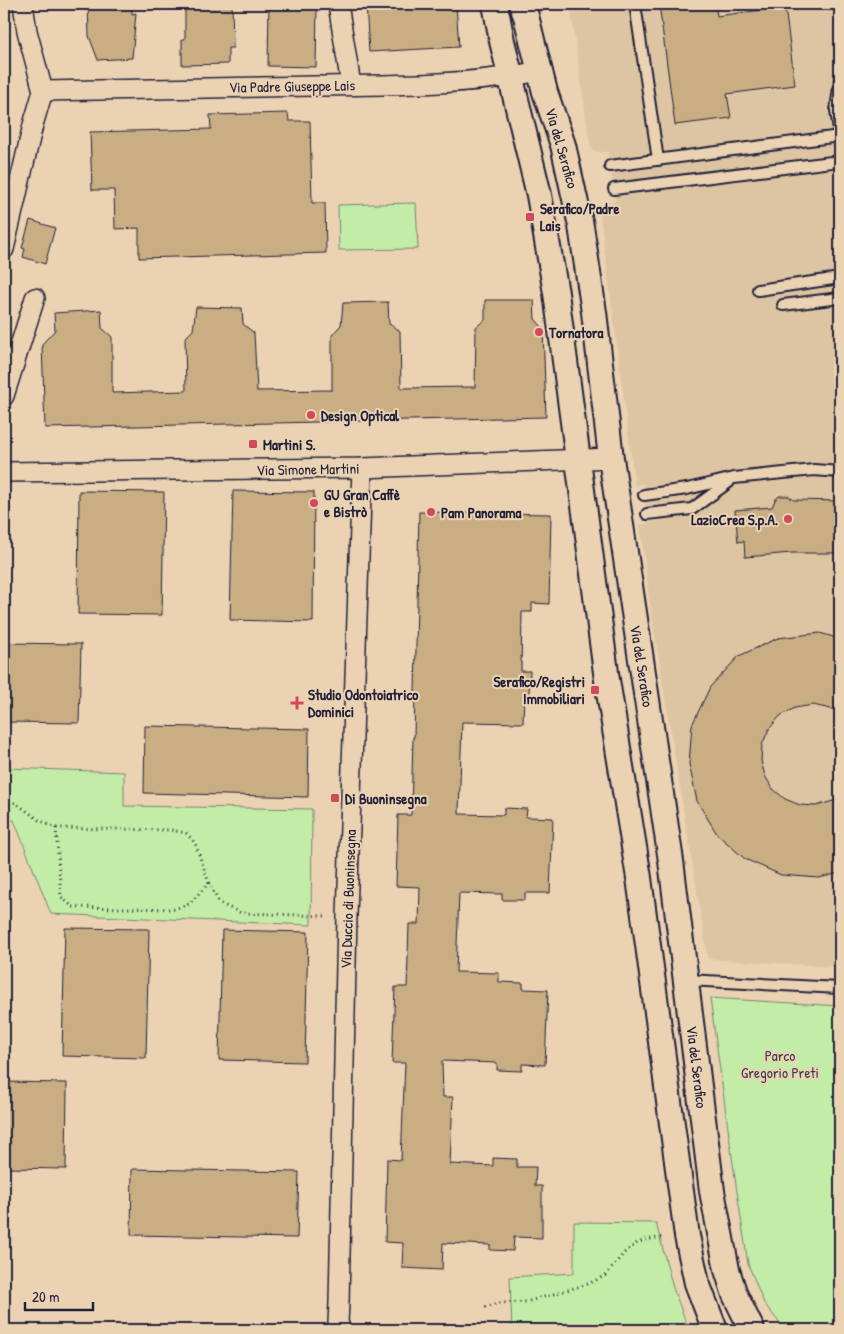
<svg xmlns="http://www.w3.org/2000/svg" width="844" height="1334" font-family="'Patrick Hand',sans-serif">
  <style>
    .built { fill: #ddc4a3 }
    .green { fill: #c3eca7; stroke: #728771 }
    .building { fill: #c9ae84; stroke: #22223b }
    .lines { fill: none; stroke-linecap: round; stroke-linejoin: round }
    .service-casing { stroke: #22223b; stroke-width: 14 }
    .minor-casing { stroke: #22223b; stroke-width: 22 }
    .tertiary-casing { stroke: #22223b; stroke-width: 28 }
    .path { stroke: #22223b; stroke-width: 3; stroke-dasharray: 1 4; stroke-linecap: butt }
    .service { stroke: #ebd2b3; stroke-width: 10 }
    .minor { stroke: #ebd2b3; stroke-width: 19 }
    .tertiary { stroke: #ebd2b3; stroke-width: 24 }
    .poi-dot { fill: #d1495b; stroke: #ebd2b3; stroke-width: 2 }
    .labels { text-anchor: middle; dominant-baseline: central; stroke-width: 4; stroke-linejoin: round; paint-order: stroke }
    .street-label { font-size: 15px; fill: #22223b; stroke: #ebd2b3 }
    .poi-label { font-size: 15px; font-weight: bold; fill: #22223b; stroke: #ebd2b3; text-anchor: start }
    .park-label { font-size: 15px; fill: #3a404b; stroke: #ebd2b3 }
  </style>
  <rect width="100%" height="100%" fill="#ebd2b3"/>
  <filter id="ink" filterUnits="userSpaceOnUse"><feTurbulence type="fractalNoise" baseFrequency=".02" numOctaves="2"/><feDisplacementMap in="SourceGraphic" scale="10" xChannelSelector="R" yChannelSelector="G"/><feConvolveMatrix kernelMatrix="1 2 1 2 8 2 1 2 1" color-interpolation-filters="sRGB"/></filter>
  <g filter="url(#ink)">
    <!-- built -->
    <polygon class="built" points="570,4 840,4 840,967 708,959 650,604 640,525 648,523 643,484 635,485 600,214 606,203 615,201 614,189 608,152 599,152 593,150 590,145"/>
    <!-- green -->
    <g class="green">
      <polygon points="416,203 418,249 339,250 338,205"/>
      <polygon points="4,768 124,772 124,806 312,809 311,925 51,914 14,820 4,820"/>
      <polygon points="710,998 840,1006 840,1330 785,1330 764,1303 748,1264 736,1185"/>
      <polygon points="574,1222 656,1223 673,1288 689,1330 512,1330 510,1277 574,1273"/>
    </g>
    <!-- building -->
    <g class="building">
      <polygon points="88,4 132,4 132,14 136,13 132,58 98,60 89,36"/>
      <polygon points="185,4 232,4 233,48 228,48 228,64 182,65 182,39 185,39"/>
      <polygon points="269,4 317,4 316,67 268,66"/>
      <polygon points="366,4 456,4 459,47 369,52"/>
      <polygon points="659,4 715,4 717,16 785,7 795,85 727,94 731,118 675,125"/>
      <polygon points="288,113 289,121 310,121 312,203 325,203 326,253 139,258 139,228 115,229 114,190 92,190 90,132 211,129 210,115"/>
      <polygon points="30,220 55,228 45,264 23,257 25,249 22,248"/>
      <polygon points="485,300 534,300 535,319 543,328 546,417 45,428 42,344 55,330 54,313 101,310 102,328 112,337 112,393 186,391 185,338 193,330 196,307 242,308 243,324 254,333 257,391 332,390 332,335 341,325 343,303 388,302 389,324 400,331 401,388 475,387 476,327 485,320"/>
      <polygon points="79,491 164,492 162,615 78,614"/>
      <polygon points="233,491 314,492 313,622 230,620"/>
      <polygon points="779,496 788,496 794,500 840,501 840,553 791,553 745,557 744,541 738,542 735,510 772,507 775,500"/>
      <polygon points="419,512 551,514 549,604 532,603 532,612 522,612 521,671 530,671 529,695 524,695 523,723 462,722 459,814 504,815 504,808 527,809 526,817 553,818 550,893 525,893 525,900 502,900 502,894 459,893 456,972 499,973 499,982 523,983 523,989 548,990 545,1065 522,1064 522,1071 497,1070 497,1063 442,1061 443,1097 453,1097 450,1164 493,1166 493,1158 517,1159 517,1167 536,1167 535,1186 542,1186 542,1238 514,1237 513,1251 490,1250 490,1245 443,1243 442,1270 402,1268 403,1243 385,1242 387,1159 401,1160 405,1063 392,1063 395,987 407,987 409,924 419,924 420,887 396,886 398,815 411,815 413,737 414,737"/>
      <polygon points="820,633 840,639 840,711 813,705 795,708 780,716 769,729 762,745 761,761 765,776 773,789 785,799 800,805 816,806 840,799 840,873 819,878 781,875 745,859 717,834 697,801 689,764 692,725 710,687 739,656 778,638"/>
      <polygon points="4,643 81,644 79,723 4,722"/>
      <polygon points="145,726 309,729 308,797 144,793"/>
      <polygon points="65,928 149,929 146,1058 62,1056"/>
      <polygon points="222,930 308,932 305,1062 219,1060"/>
      <polygon points="4,1082 67,1083 66,1169 4,1168"/>
      <polygon points="132,1169 299,1172 297,1238 131,1235"/>
    </g>
    <g class="lines">
      <!-- service casing -->
      <g class="service-casing">
        <g id="service">
          <polyline points="635,4 658,160"/>
          <polyline points="840,80 836,110 840,138"/>
          <polyline points="610,166 840,136"/>
          <polyline points="614,189 840,161"/>
          <polyline points="758,290 840,278"/>
          <polyline points="783,305 840,298"/>
          <polyline points="644,495 687,489 734,478 814,470 840,472"/>
          <polyline points="647,514 692,509 729,482"/>
          <polyline points="686,980 840,988"/>
        </g>
      </g>
      <!-- minor casing -->
      <g class="minor-casing">
        <g id="minor">
          <polyline points="338,4 351,85"/>
          <path d="M43 91C133 89 223 87 313 86 388 85 465 86 540 71"/>
          <polyline points="4,249 33,125 43,91 27,31 23,4"/>
          <polyline points="4,396 35,298"/>
          <polyline points="4,472 362,468 611,458"/>
          <polyline points="341,1330 338,1322 339,1303 347,916 362,468"/>
        </g>
      </g>
      <!-- tertiary casing -->
      <g class="tertiary-casing">
        <g id="tertiary">
          <polyline points="495,4 502,41 539,195 556,293 607,680 639,878 687,1236 697,1283 715,1330"/>
          <polyline points="521,4 526,16 545,92 563,145 581,226 594,312 611,458 671,861 712,1191 727,1270 735,1295 752,1330"/>
        </g>
      </g>
      <!-- path -->
      <g class="path">
        <polyline points="4,801 16,803 39,820 56,828 171,830 186,833 195,843 209,883 219,903 241,913 327,916"/>
        <polyline points="56,828 61,897 73,907 174,909 189,904 209,883"/>
        <polyline points="485,1307 498,1303 526,1302 588,1284 606,1275 624,1253 637,1243 645,1240 664,1237"/>
      </g>
      <!-- service -->
      <use href="#service" class="service"/>
      <!-- minor -->
      <use href="#minor" class="minor"/>
      <!-- tertiary -->
      <use href="#tertiary" class="tertiary"/>
    </g>
  </g>
  <!-- markers -->
  <g class="poi-dot">
    <rect x="525" y="212" width="10" height="10" rx="2.5"/>
    <circle cx="539" cy="332" r="5"/>
    <circle cx="311" cy="415" r="5"/>
    <rect x="248" y="439" width="10" height="10" rx="2.5"/>
    <circle cx="314" cy="503" r="5"/>
    <circle cx="431" cy="512" r="5"/>
    <circle cx="788" cy="519" r="5"/>
    <rect x="590" y="685" width="10" height="10" rx="2.5"/>
    <path d="M294.5 695.5h5v5h5v5h-5v5h-5v-5h-5v-5h5z"/>
    <rect x="330" y="793" width="10" height="10" rx="2.5"/>
  </g>
  <g class="labels">
    <!-- street labels -->
    <g class="street-label">
      <text transform="translate(292 86) rotate(-1)">Via Padre Giuseppe Lais</text>
      <text transform="translate(562 148) rotate(74)">Via del Serafico</text>
      <text transform="translate(308 469) rotate(-1)">Via Simone Martini</text>
      <text transform="translate(642 666) rotate(81)">Via del Serafico</text>
      <text transform="translate(348 899) rotate(-88)">Via Duccio di Buoninsegna</text>
      <text transform="translate(697 1067) rotate(83)">Via del Serafico</text>
    </g>
    <!-- poi labels -->
    <g class="poi-label">
      <text x="540" y="208">Serafico/Padre<tspan x="540" dy="17">Lais</tspan></text>
      <text x="549" y="332">Tornatora</text>
      <text x="321" y="415">Design Optical</text>
      <text x="263" y="444">Martini S.</text>
      <text x="324" y="494">GU Gran Caffè<tspan x="324" dy="17">e Bistrò</tspan></text>
      <text x="441" y="512">Pam Panorama</text>
      <text x="778" y="519" text-anchor="end">LazioCrea S.p.A.</text>
      <text x="585" y="681" text-anchor="end">Serafico/Registri<tspan x="585" dy="17">Immobiliari</tspan></text>
      <text x="308" y="694">Studio Odontoiatrico<tspan x="308" dy="17">Dominici</tspan></text>
      <text x="345" y="798">Di Buoninsegna</text>
    </g>
    <!-- park labels -->
    <g class="park-label">
      <text x="780" y="1055">Parco<tspan x="780" dy="17">Gregorio Preti</tspan></text>
    </g>
  </g>
  <!-- margin -->
  <rect width="844" height="1334" fill="none" stroke="#ebd2b3" stroke-width="20"/>
  <rect x="10" y="10" width="824" height="1314" fill="none" stroke="#22223b" stroke-width="2" filter="url(#ink)"/>
  <!-- scale -->
  <path d="M25 1302v8h68v-8" fill="none" stroke="#22223b" stroke-width="2.5"/>
  <text x="32" y="1302" font-size="15" fill="#22223b" stroke="#ebd2b3" stroke-width="4" paint-order="stroke">20 m</text>
</svg>
